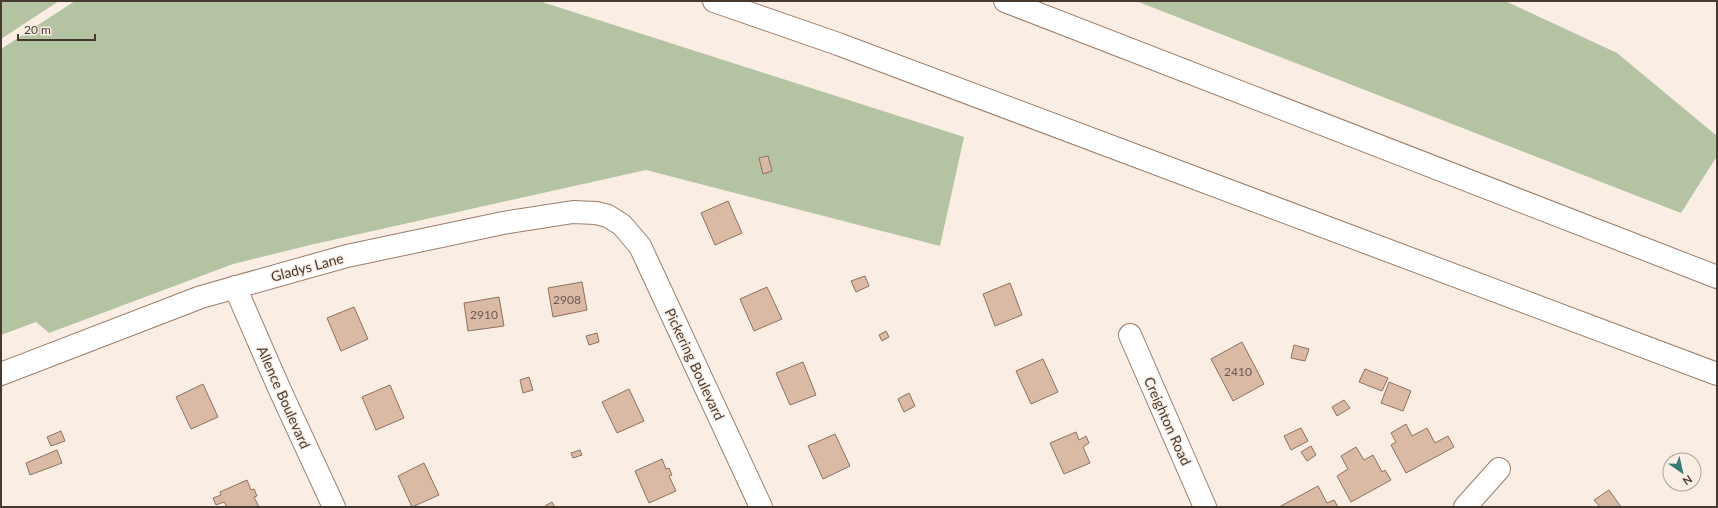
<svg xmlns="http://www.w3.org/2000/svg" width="1718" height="508" font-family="Lato,sans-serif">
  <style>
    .forest { fill: #b4c3a2 }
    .building { fill: #dabaa4; stroke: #8e715d }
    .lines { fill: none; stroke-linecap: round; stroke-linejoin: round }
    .minor-casing { stroke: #9b7d68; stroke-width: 24 }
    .motorway-casing { stroke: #9b7d68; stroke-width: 24 }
    .minor { stroke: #fff; stroke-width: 22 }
    .motorway { stroke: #fff; stroke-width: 22 }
    .labels { text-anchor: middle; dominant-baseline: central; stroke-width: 3; stroke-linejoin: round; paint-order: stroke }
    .number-label { font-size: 12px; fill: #6b594d }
    .street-label { font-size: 14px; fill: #463930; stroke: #faede4 }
  </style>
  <rect width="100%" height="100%" fill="#faede4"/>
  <!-- forest -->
  <g class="forest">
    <polygon points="1,1 59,1 1,39"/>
    <polygon points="75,1 539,1 964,137 940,246 646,170 310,245 233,264 49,333 36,322 1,335 1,49"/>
    <polygon points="1136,1 1505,1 1617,53 1717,136 1717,156 1681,213"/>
  </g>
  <!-- building -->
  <g class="building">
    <polygon points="768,156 772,171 763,174 759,158"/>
    <polygon points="728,201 742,233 715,245 701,213"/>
    <polygon points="865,276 869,286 856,292 851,281"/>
    <polygon points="582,282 587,310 553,317 548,288"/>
    <polygon points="1010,283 1022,315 995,326 983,294"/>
    <polygon points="767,287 782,319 754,331 740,299"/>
    <polygon points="499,297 504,326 468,331 464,303"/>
    <polygon points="354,307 368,339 341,351 327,318"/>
    <polygon points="886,331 889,337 882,341 879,335"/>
    <polygon points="597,333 599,342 589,345 586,336"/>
    <polygon points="1242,342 1264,384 1233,401 1211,359"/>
    <polygon points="1294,345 1309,349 1305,361 1291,358"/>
    <polygon points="1043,359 1058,392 1031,404 1016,371"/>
    <polygon points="803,362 816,395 790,405 776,373"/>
    <polygon points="1365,369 1388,378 1382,391 1359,382"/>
    <polygon points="529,377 533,390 523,393 520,380"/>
    <polygon points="1389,382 1411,391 1403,411 1381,403"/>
    <polygon points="203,384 218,417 191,429 176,397"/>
    <polygon points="390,385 404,418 376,430 362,397"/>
    <polygon points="629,389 644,421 617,433 602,402"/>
    <polygon points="909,393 915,406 904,412 898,399"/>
    <polygon points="1344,400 1350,408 1337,416 1332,407"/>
    <polygon points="1406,424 1412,436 1427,428 1435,443 1448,436 1454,447 1406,473 1391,445 1396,442 1391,433"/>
    <polygon points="1301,428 1308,441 1291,450 1284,436"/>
    <polygon points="61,431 65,441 51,446 47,437"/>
    <polygon points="1076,432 1079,440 1086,436 1089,443 1083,447 1090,463 1064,474 1050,443"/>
    <polygon points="835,434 850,466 823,479 808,446"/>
    <polygon points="1311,446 1316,455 1307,461 1301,452"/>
    <polygon points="1356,447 1364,460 1373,455 1382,472 1385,470 1391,480 1351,502 1337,476 1348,469 1341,456"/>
    <polygon points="57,450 62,463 30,475 26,463"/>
    <polygon points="580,450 582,455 573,458 571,453"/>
    <polygon points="662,459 666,469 669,468 672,475 669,476 676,491 649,503 635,471"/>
    <polygon points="424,463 439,495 412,507 398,476"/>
    <polygon points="247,480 251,490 254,489 257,496 254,497 259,507 227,507 224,502 216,505 213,498 221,495 220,492"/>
    <polygon points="1318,486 1327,503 1334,500 1338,507 1279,507"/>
    <polygon points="1609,490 1621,507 1600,507 1594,500"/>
    <polygon points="552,502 555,507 546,507 545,506"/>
  </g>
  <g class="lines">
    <!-- minor casing -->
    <g class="minor-casing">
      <g id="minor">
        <polyline points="235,287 279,388 334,507"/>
        <polyline points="1130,335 1205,507"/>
        <polyline points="1,374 201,297 347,256 503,223 573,212 596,213 608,216 622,225 640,246 761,507"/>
        <polyline points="1465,507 1499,469"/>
      </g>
    </g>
    <!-- motorway casing -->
    <g class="motorway-casing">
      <g id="motorway">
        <polyline points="714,1 838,44 1717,374"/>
        <polyline points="1005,1 1717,277"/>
      </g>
    </g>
    <!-- minor -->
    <use href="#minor" class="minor"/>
    <!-- motorway -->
    <use href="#motorway" class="motorway"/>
  </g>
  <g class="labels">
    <!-- number labels -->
    <g class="number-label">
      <text x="567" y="299">2908</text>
      <text x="484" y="314">2910</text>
      <text x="1238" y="371">2410</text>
    </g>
    <!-- street labels -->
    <g class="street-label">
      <text transform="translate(307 267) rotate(-15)">Gladys Lane</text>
      <text transform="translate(695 364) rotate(65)">Pickering Boulevard</text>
      <text transform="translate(284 397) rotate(66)">Allence Boulevard</text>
      <text transform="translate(1168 421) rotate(66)">Creighton Road</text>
    </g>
  </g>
  <!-- border -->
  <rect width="1718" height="508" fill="none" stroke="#463930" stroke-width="4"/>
  <!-- north arrow -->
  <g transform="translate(1682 472) rotate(146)"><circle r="19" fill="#faede4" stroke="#b2a59c"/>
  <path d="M0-3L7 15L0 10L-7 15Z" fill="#357c76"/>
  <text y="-6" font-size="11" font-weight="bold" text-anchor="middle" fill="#463930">N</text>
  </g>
  <!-- scale -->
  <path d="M18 34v6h77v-6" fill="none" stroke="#463930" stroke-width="2"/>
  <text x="24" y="34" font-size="12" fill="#463930" stroke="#faede4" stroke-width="3" paint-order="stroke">20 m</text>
</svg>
